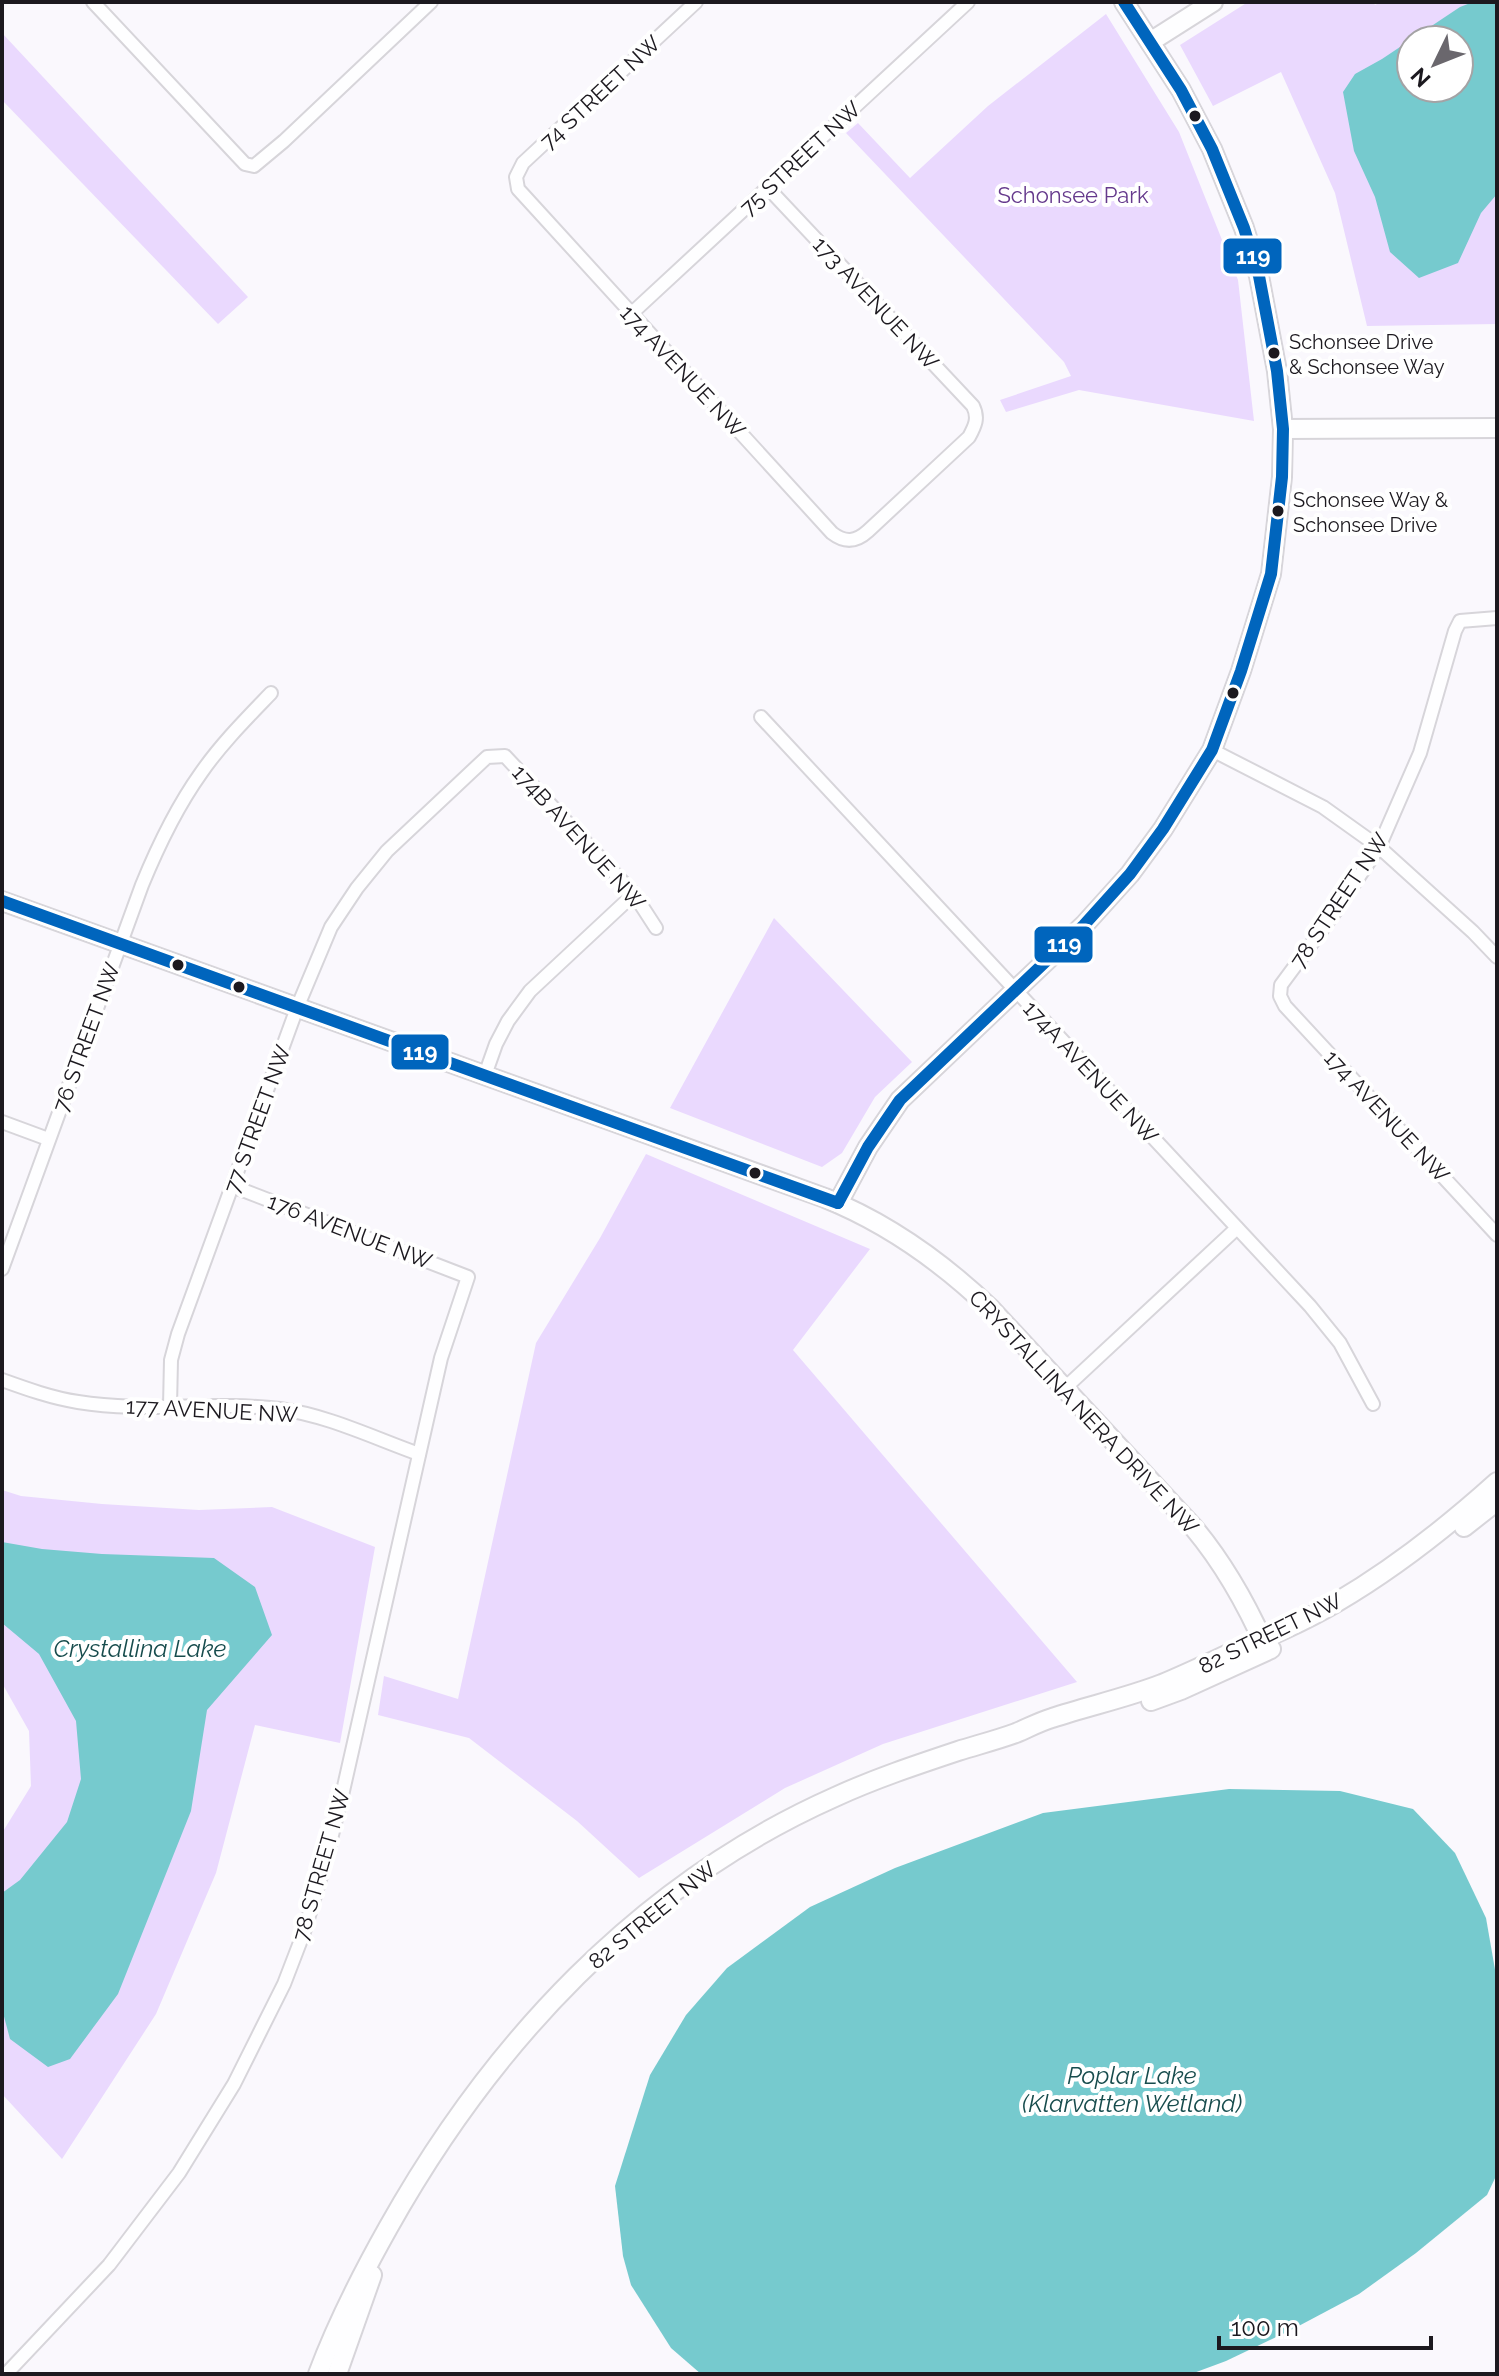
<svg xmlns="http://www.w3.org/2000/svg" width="1499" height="2376" font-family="Raleway,sans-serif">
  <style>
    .green { fill: #ead9fe; fill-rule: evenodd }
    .water { fill: #76cace; fill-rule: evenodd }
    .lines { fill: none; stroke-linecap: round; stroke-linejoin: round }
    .street-casing { stroke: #d7d5da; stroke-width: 16 }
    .secondary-casing { stroke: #d7d5da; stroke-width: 22 }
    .street { stroke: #fefeff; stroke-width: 12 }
    .secondary { stroke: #fefeff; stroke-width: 18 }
    .bus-1-casing { stroke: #fff; stroke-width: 18 }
    .bus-1 { stroke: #0065bd; stroke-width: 12 }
    .bus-dot { fill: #1c191f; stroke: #fff; stroke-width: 3 }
    .labels { text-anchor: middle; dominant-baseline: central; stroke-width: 8; stroke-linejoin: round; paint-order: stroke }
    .bus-label { font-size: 20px; fill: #1c191f; stroke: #fff; text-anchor: start }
    .street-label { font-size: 22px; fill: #1c191f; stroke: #fff }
    .park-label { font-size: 22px; fill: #65398c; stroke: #fff }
    .water-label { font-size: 24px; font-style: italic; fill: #174c4d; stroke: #fff }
    .line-badge { stroke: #fff; stroke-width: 3 }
    .badge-label { font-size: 22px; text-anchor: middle; font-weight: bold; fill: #fff }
  </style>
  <rect width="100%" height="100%" fill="#faf8fd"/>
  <!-- green -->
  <g class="green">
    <path d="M1248 2H1373L1375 5 1381 2H1497V324L1367 326 1335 193 1281 72 1213 106 1180 45ZM1411 40H1459V88H1411Z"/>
    <polygon points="1106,14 1179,132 1238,280 1254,421 1079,390 1006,412 1000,400 1071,376 1064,362 846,133 858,123 910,178 988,106"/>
    <polygon points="2,33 248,297 218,324 2,100"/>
    <polygon points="774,918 912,1062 875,1097 842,1153 822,1167 670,1108"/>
    <polygon points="646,1154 870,1249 793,1350 1077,1682 883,1744 785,1788 639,1878 577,1821 469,1738 378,1715 384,1676 458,1699 536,1343 600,1238"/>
    <polygon points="2,1490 21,1496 102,1504 199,1510 272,1507 375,1547 340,1743 255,1725 216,1873 156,2014 62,2159 2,2094 2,1833 31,1786 29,1731 2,1683"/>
  </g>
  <!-- water -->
  <g class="water">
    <path d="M1473 2H1497V194L1481 213 1458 263 1419 278 1390 252 1375 197 1354 151 1343 92 1355 74 1382 59 1460 7ZM1411 40H1459V88H1411Z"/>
    <polygon points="2,1542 42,1549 102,1554 214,1558 255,1587 272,1635 207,1710 191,1811 118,1994 70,2059 48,2067 10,2039 2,2009 2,1893 20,1880 67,1822 81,1779 76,1721 39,1654 2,1623"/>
    <polygon points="1229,1789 1340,1791 1413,1809 1455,1853 1486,1918 1497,1981 1497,2174 1487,2195 1416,2253 1359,2294 1293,2329 1226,2361 1191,2374 701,2374 671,2348 631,2285 623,2256 615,2186 650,2075 686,2015 727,1968 810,1907 895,1868 1043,1813"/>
  </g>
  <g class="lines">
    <!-- street casing -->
    <g class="street-casing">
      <g id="street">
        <polyline points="93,2 245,164 254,166 284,141 431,2"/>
        <path d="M696 2 523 163 516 177 518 189 832 533C845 543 856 542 868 531L969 437C975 426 979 418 973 406L768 188"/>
        <polyline points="631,314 968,2"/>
        <polyline points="1497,618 1460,621 1455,631 1420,753 1379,847 1335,912 1281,985 1280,996 1285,1006 1497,1235"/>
        <polyline points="761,717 1310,1306 1340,1343 1373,1404"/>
        <polyline points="1212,750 1323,807 1379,847 1473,932 1497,957"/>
        <polyline points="485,1075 496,1044 508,1021 530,991 634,894"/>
        <polyline points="2,1122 48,1139"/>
        <path d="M2 1269 142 885C158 846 176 808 201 773 221 744 247 718 271 693"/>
        <path d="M2 1380C27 1389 52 1398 78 1402 145 1413 213 1401 280 1409 327 1415 374 1438 419 1454"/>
        <polyline points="1065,1388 1237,1228"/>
        <polyline points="170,1406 171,1360 178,1334 297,1008 331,927 357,888 387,851 487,757 505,756 634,894 656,928"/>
        <polyline points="6,2374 109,2265 179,2173 234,2084 284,1984 304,1932 325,1863 343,1791 441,1358 468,1277 232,1186"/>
      </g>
    </g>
    <!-- secondary casing -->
    <g class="secondary-casing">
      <g id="secondary">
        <polyline points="1150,42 1213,2"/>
        <polyline points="1283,429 1497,428"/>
        <path d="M2 901 825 1198C887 1223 943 1263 991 1309L1194 1528C1224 1564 1247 1605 1266 1648"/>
        <polyline points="838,1203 868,1147 900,1100 1084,925 1130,874 1163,829 1212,750 1241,671 1271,574 1282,477 1283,429 1277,371 1259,276 1244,228 1212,149 1181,90 1124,2"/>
        <polyline points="1464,1527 1497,1501"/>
        <polyline points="1151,1701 1181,1690 1271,1649"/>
        <path d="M318 2374C337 2323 361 2276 388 2228 491 2044 639 1884 835 1797 874 1779 916 1765 958 1751 977 1745 997 1740 1016 1733 1028 1728 1039 1722 1052 1718 1088 1706 1126 1698 1162 1684 1186 1674 1209 1663 1233 1652 1268 1637 1303 1622 1337 1602 1395 1568 1447 1527 1497 1482"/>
        <polyline points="337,2374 372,2275"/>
      </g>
    </g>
    <!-- street -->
    <use href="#street" class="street"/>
    <!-- secondary -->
    <use href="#secondary" class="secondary"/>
    <!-- bus-1 casing -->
    <g class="bus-1-casing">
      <g id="bus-1">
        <polyline points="2,901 838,1203"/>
        <polyline points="838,1203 868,1147 900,1100 1084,925 1130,874 1163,829 1212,750 1241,671 1271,574 1282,477 1283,429 1277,371 1259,276 1244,228 1212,149 1181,90 1124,2"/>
      </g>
    </g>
    <!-- bus-1 -->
    <use href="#bus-1" class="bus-1"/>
  </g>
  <!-- markers -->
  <g class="bus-dot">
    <circle cx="1195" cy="116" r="7"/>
    <circle cx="1274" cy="353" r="7"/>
    <circle cx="1278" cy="511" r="7"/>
    <circle cx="1233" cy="693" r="7"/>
    <circle cx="178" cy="965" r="7"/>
    <circle cx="239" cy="987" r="7"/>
    <circle cx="755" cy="1173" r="7"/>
  </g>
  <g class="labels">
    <!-- bus labels -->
    <g class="bus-label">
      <text x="1289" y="342">Schonsee Drive<tspan x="1289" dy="25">&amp; Schonsee Way</tspan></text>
      <text x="1293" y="500">Schonsee Way &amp;<tspan x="1293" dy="25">Schonsee Drive</tspan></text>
    </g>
    <!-- street labels -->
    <g class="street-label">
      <text transform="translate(600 92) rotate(-43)">74 STREET NW</text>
      <text transform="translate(800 158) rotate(-43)">75 STREET NW</text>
      <text transform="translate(876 303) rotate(47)">173 AVENUE NW</text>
      <text transform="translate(683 371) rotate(47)">174 AVENUE NW</text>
      <text transform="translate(579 837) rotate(48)">174B AVENUE NW</text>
      <text transform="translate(1339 900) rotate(-56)">78 STREET NW</text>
      <text transform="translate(86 1037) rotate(-70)">76 STREET NW</text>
      <text transform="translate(1091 1072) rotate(47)">174A AVENUE NW</text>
      <text transform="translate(1387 1116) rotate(47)">174 AVENUE NW</text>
      <text transform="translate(257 1119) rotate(-70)">77 STREET NW</text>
      <text transform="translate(350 1231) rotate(21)">176 AVENUE NW</text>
      <text transform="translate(212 1410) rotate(3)">177 AVENUE NW</text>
      <text transform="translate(1084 1412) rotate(47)">CRYSTALLINA NERA DRIVE NW</text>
      <text transform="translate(1270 1633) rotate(-26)">82 STREET NW</text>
      <text transform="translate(321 1865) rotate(-74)">78 STREET NW</text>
      <text transform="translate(652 1915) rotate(-39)">82 STREET NW</text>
    </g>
    <!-- park labels -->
    <g class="park-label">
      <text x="1073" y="195">Schonsee Park</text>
    </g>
    <!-- water labels -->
    <g class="water-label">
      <text x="140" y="1648">Crystallina Lake</text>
      <text x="1132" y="2075">Poplar Lake<tspan x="1132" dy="28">(Klarvatten Wetland)</tspan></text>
    </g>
  </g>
  <g class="line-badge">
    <rect x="1222" y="237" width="61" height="38" rx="8" fill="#0065bd"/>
    <rect x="1033" y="925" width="61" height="39" rx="8" fill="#0065bd"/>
    <rect x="390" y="1033" width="60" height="38" rx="8" fill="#0065bd"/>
  </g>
  <g class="badge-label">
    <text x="1253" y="264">119</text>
    <text x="1064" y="952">119</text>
    <text x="420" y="1060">119</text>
  </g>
  <!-- border -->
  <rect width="1499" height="2376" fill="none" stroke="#1c191f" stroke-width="8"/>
  <!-- north arrow -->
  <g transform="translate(1435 64) rotate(227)"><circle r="38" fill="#ffffff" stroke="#a4a3a5" stroke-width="2"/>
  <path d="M0-6L14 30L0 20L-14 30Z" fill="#6a676d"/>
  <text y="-12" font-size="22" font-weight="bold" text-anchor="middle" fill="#1c191f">N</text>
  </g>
  <!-- scale -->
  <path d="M1219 2336v12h212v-12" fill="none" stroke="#1c191f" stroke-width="4"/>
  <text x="1231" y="2336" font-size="24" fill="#1c191f" stroke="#ffffff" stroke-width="6" paint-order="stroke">100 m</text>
</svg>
